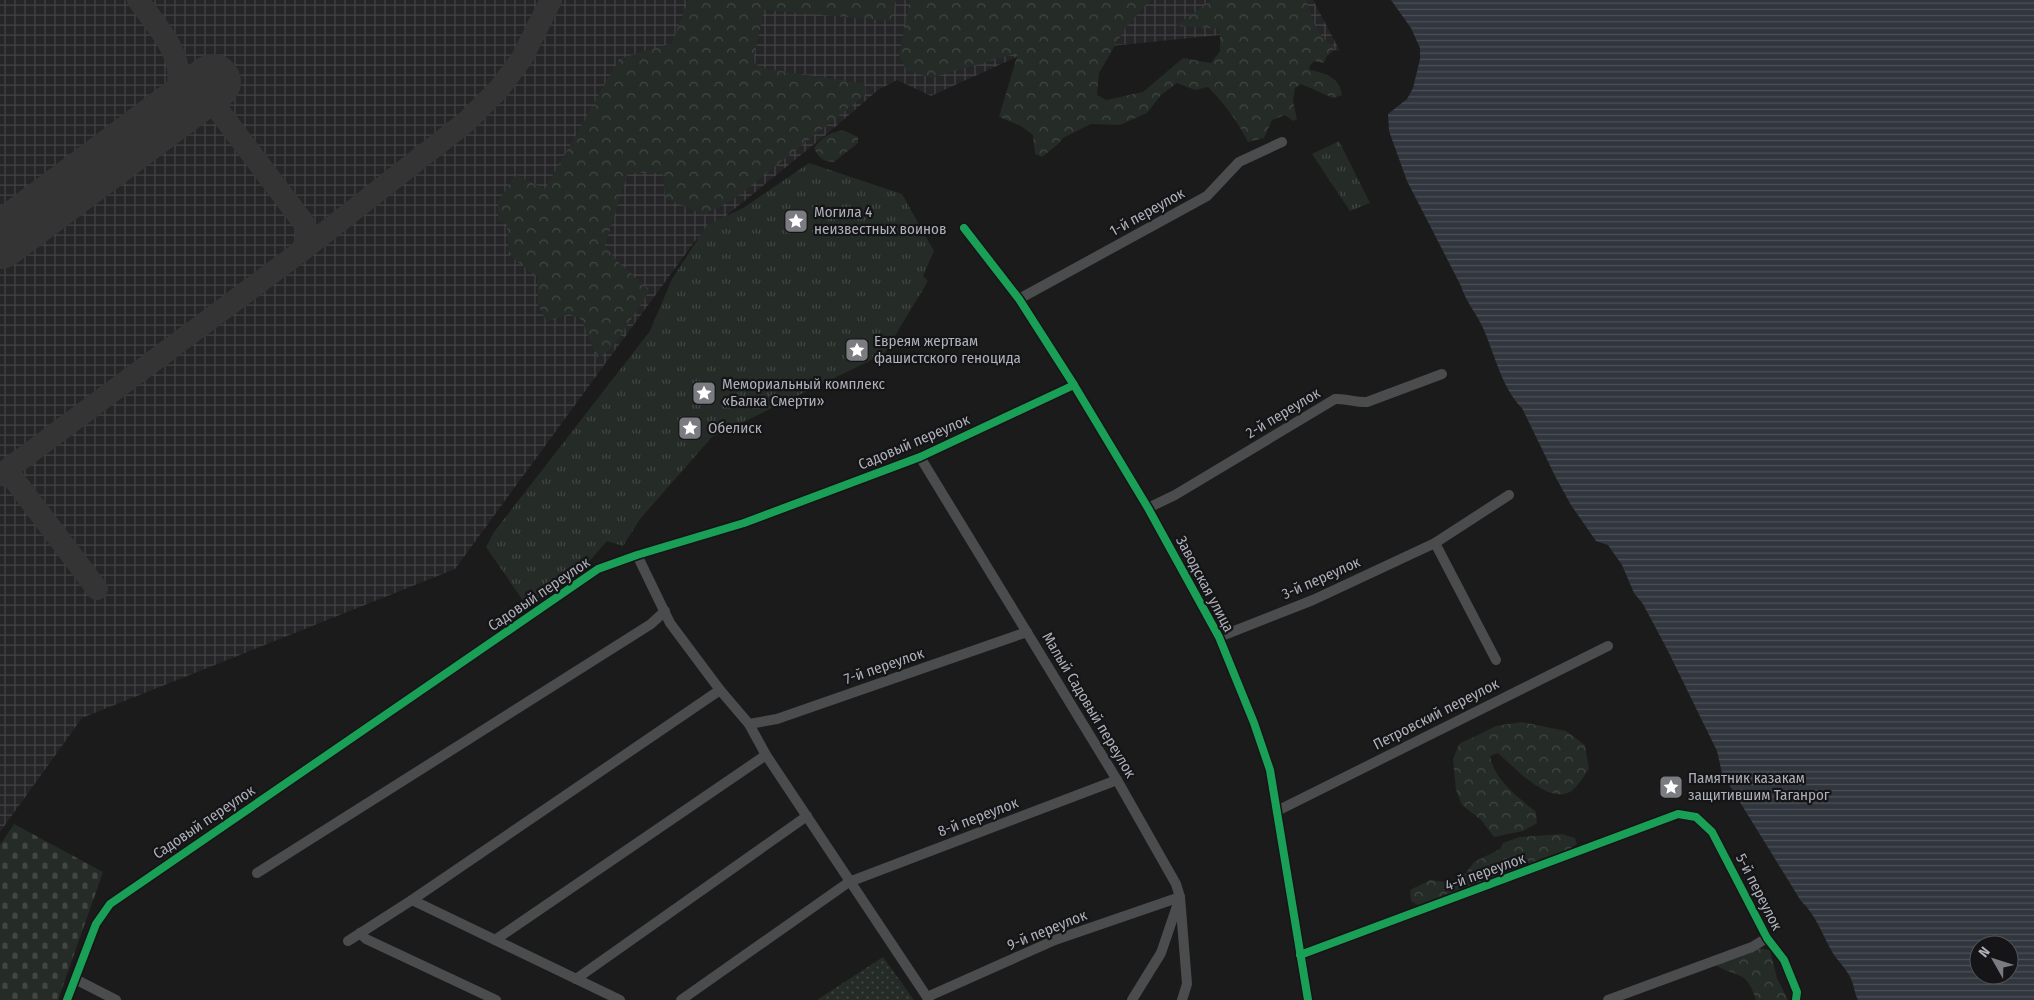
<svg xmlns="http://www.w3.org/2000/svg" width="2034" height="1000" font-family="'Fira Sans Condensed',sans-serif">
  <style>
    .industrial { fill: url(#industrial-grid) }
    .grass { fill: url(#grass-dots) }
    .forest { fill: url(#forest-crowns) }
    .cemetery { fill: url(#cemetery-stones) }
    .park { fill: url(#park-tufts) }
    .water { fill: url(#water-rules); fill-rule: evenodd }
    .lines { fill: none; stroke-linecap: round; stroke-linejoin: round }
    .taxiway { stroke: #343435; stroke-width: 22 }
    .runway { stroke: #343435; stroke-width: 56 }
    .minor { stroke: #4b4c4d; stroke-width: 10 }
    .cycleway-casing { stroke: #151517; stroke-width: 11 }
    .cycleway { stroke: #1a9f57; stroke-width: 8 }
    .labels { text-anchor: middle; dominant-baseline: central; stroke-width: 4.5; stroke-linejoin: round; paint-order: stroke }
    .poi-label { font-size: 15px; fill: #aeb0ba; stroke: #151517; text-anchor: start }
    .street-label { font-size: 15px; fill: #aeb0ba; stroke: #151517 }
  </style>
  <defs>
    <pattern id="industrial-grid" width="8" height="8" patternUnits="userSpaceOnUse" patternTransform="scale(1.25)"><rect width="8" height="8" fill="#252527"/><path d="M0 4h8M4 0v8" fill="none" stroke="#424244"/></pattern>
    <pattern id="grass-dots" width="8" height="8" patternUnits="userSpaceOnUse" patternTransform="scale(1.25)"><rect width="8" height="8" fill="#252b26"/><path d="M2 2h.1M6 6h.1" fill="none" stroke="#424743" stroke-width="1.8" stroke-linecap="round"/></pattern>
    <pattern id="forest-crowns" width="20" height="18" patternUnits="userSpaceOnUse" patternTransform="scale(1.25)"><rect width="20" height="18" fill="#252b26"/><path d="M2 6a3 3 0 1 1 6 0M12 15a3 3 0 1 1 6 0" fill="none" stroke="#424743"/></pattern>
    <pattern id="cemetery-stones" width="16" height="16" patternUnits="userSpaceOnUse" patternTransform="scale(1.25)"><rect width="16" height="16" fill="#252b26"/><path d="M2 7V4a2 2 0 0 1 4 0v3zM10 15v-3a2 2 0 0 1 4 0v3z" fill="#424743"/></pattern>
    <pattern id="park-tufts" width="24" height="20" patternUnits="userSpaceOnUse" patternTransform="scale(1.25)"><rect width="24" height="20" fill="#252b26"/><path d="M3 7l-1-3M5 7V3M7 7l1-3M15 17l-1-3M17 17v-4M19 17l1-3" fill="none" stroke="#424743"/></pattern>
    <pattern id="water-rules" width="6" height="5" patternUnits="userSpaceOnUse" patternTransform="scale(1.25)"><rect width="6" height="5" fill="#31363e"/><path d="M0 2.5h6" fill="none" stroke="#4c5158"/></pattern>
  </defs>
  <rect width="100%" height="100%" fill="#1b1b1b"/>
  <!-- industrial -->
  <polygon class="industrial" points="0,0 1313,0 1340,51 1220,35 1021,55 931,96 897,80 878,90 828,133 695,241 455,569 82,718 0,832"/>
  <!-- grass -->
  <polygon class="grass" points="883,957 914,1000 817,1000"/>
  <!-- forest -->
  <g class="forest">
    <polygon points="688,0 896,0 891,21 764,10 753,62 762,68 866,84 865,95 734,199 704,215 665,198 663,173 628,173 605,245 616,260 650,290 614,346 597,359 582,320 569,314 547,322 538,305 538,278 509,255 507,225 498,220 498,201 516,175 545,189 619,59 672,43"/>
    <path d="M910 0H1150L1124 30 1099 73 1097 95 1106 100 1143 92 1183 58 1211 63 1220 51V29L1175 26 1212 0H1306C1312 17 1316 36 1333 45L1334 50 1326 57 1324 63 1314 61 1309 67 1310 70C1325 73 1340 77 1342 95L1333 98 1301 84 1295 88 1293 101 1297 119 1293 121 1285 115 1272 120 1264 138 1248 142C1238 122 1224 103 1208 87L1195 90 1177 83 1161 95 1147 113 1120 125 1091 124 1063 138 1057 145 1042 157 1035 154 1033 135 1021 126 999 117 1018 53 931 78 906 70 899 55Z"/>
    <path d="M843 130 858 137V143L834 162C823 162 819 158 814 148 822 137 829 133 843 130Z"/>
    <path d="M1521 722 1566 731 1585 745 1589 769C1584 776 1577 788 1570 792 1547 804 1514 767 1498 753L1490 756C1494 780 1518 797 1536 812L1537 823 1523 831 1494 837 1481 820 1462 805 1456 790 1453 759 1459 744 1496 726Z"/>
    <polygon points="1562,834 1575,838 1577,844 1563,853 1543,858 1514,872 1452,893 1419,906 1411,901 1410,890 1430,880 1454,883 1466,873 1474,862 1500,849 1503,843 1520,837"/>
    <path d="M1752 947 1770 950 1777 978 1788 1000H1756C1746 968 1737 979 1714 964Z"/>
  </g>
  <!-- cemetery -->
  <polygon class="cemetery" points="14,824 103,872 58,1000 0,1000 0,845"/>
  <!-- park -->
  <g class="park">
    <polygon points="1339,141 1370,203 1350,211 1312,154"/>
    <polygon points="809,163 902,194 934,251 923,276 928,281 884,354 712,437 640,519 623,546 607,541 579,573 526,605 486,547 494,532 650,331 672,279 707,225 743,208"/>
  </g>
  <!-- water -->
  <path class="water" d="M1391 0H2034V1000H1858C1854 992 1854 983 1849 975 1844 966 1836 959 1831 950 1822 933 1815 914 1801 901L1722 773 1717 751 1668 651 1643 604 1634 593 1622 565 1608 545 1596 541 1571 505 1555 476 1522 408C1502 389 1494 352 1483 328 1476 313 1466 302 1461 286L1407 181 1389 131 1388 114 1407 99 1413 88 1420 59V48L1411 28ZM1979 945H2009V975H1979Z"/>
  <g class="lines">
    <!-- taxiway -->
    <g class="taxiway">
      <path d="M138 0C171 45 201 75 155 125"/>
      <path d="M183 104C201 97 205 98 219 111L303 222C307 234 308 242 300 252"/>
      <polyline points="7,470 97,589"/>
      <polyline points="0,475 300,252 466,122 499,89 522,58 551,0"/>
    </g>
    <!-- runway -->
    <polyline class="runway" points="0,241 213,82"/>
    <!-- minor -->
    <g class="minor">
      <polyline points="964,228 1019,299 1074,385 1148,508 1219,637 1254,723 1270,770 1308,1000"/>
      <polyline points="1019,299 1207,196 1239,162 1282,142"/>
      <polyline points="920,457 1117,780 1176,884 1180,897 1187,984 1182,1000"/>
      <path d="M1148 508 1175 495 1335 399C1347 398 1356 403 1367 402L1442 374"/>
      <polyline points="1435,543 1496,660"/>
      <polyline points="637,555 670,623 720,690 749,724 766,755 929,1000"/>
      <polyline points="1219,637 1313,600 1435,543 1509,495"/>
      <polyline points="749,724 777,719 1027,632"/>
      <polyline points="1277,811 1608,646"/>
      <polyline points="257,873 651,624 665,611"/>
      <polyline points="412,900 620,1000"/>
      <polyline points="360,933 366,939 496,1000"/>
      <polyline points="495,940 766,755"/>
      <polyline points="348,941 412,900 720,690"/>
      <polyline points="1300,955 1678,814 1696,817 1712,832 1767,938 1784,960 1797,992 1796,1000"/>
      <polyline points="75,979 116,1000"/>
      <polyline points="576,979 807,816"/>
      <polyline points="927,997 1055,940 1180,897"/>
      <polyline points="67,1000 96,924 110,904 598,569 637,555 744,523 920,457 1074,385"/>
      <polyline points="681,1000 849,882 1117,780"/>
      <polyline points="1132,1000 1161,953 1178,903"/>
      <polyline points="1608,1000 1752,947 1767,938"/>
    </g>
    <!-- cycleway casing -->
    <g class="cycleway-casing">
      <g id="cycleway">
        <polyline points="964,228 1019,299 1074,385 1148,508 1219,637 1254,723 1270,770 1308,1000"/>
        <polyline points="1300,955 1678,814 1696,817 1712,832 1767,938 1784,960 1797,992 1796,1000"/>
        <polyline points="67,1000 96,924 110,904 598,569 637,555 744,523 920,457 1074,385"/>
      </g>
    </g>
    <!-- cycleway -->
    <use href="#cycleway" class="cycleway"/>
  </g>
  <!-- icons -->
  <defs>
    <g id="sight-square" transform="scale(1.25)"><rect x="-9" y="-9" width="18" height="18" rx="4" fill="#7b7c82" stroke="#151517"/><path d="M0-6L1.8-2.2L6-1.7L2.9 1.2L3.7 5.4L0 3.3L-3.7 5.4L-2.9 1.2L-6-1.7L-1.8-2.2Z" fill="#fff"/></g>
  </defs>
  <g fill-rule="evenodd">
    <use href="#sight-square" x="796" y="221"/>
    <use href="#sight-square" x="857" y="350"/>
    <use href="#sight-square" x="704" y="393"/>
    <use href="#sight-square" x="690" y="428"/>
    <use href="#sight-square" x="1671" y="787"/>
  </g>
  <g class="labels">
    <!-- poi labels -->
    <g class="poi-label">
      <text x="814" y="212">Могила 4<tspan x="814" dy="17">неизвестных воинов</tspan></text>
      <text x="874" y="341">Евреям жертвам<tspan x="874" dy="17">фашистского геноцида</tspan></text>
      <text x="722" y="384">Мемориальный комплекс<tspan x="722" dy="17">«Балка Смерти»</tspan></text>
      <text x="708" y="428">Обелиск</text>
      <text x="1688" y="778">Памятник казакам<tspan x="1688" dy="17">защитившим Таганрог</tspan></text>
    </g>
    <!-- street labels -->
    <g class="street-label">
      <text transform="translate(1147 212) rotate(-29)">1-й переулок</text>
      <text transform="translate(1283 413) rotate(-31)">2-й переулок</text>
      <text transform="translate(914 442) rotate(-23)">Садовый переулок</text>
      <text transform="translate(1321 578) rotate(-24)">3-й переулок</text>
      <text transform="translate(1205 584) rotate(62)">Заводская улица</text>
      <text transform="translate(539 594) rotate(-34)">Садовый переулок</text>
      <text transform="translate(884 666) rotate(-19)">7-й переулок</text>
      <text transform="translate(1089 705) rotate(59)">Малый Садовый переулок</text>
      <text transform="translate(1436 714) rotate(-27)">Петровский переулок</text>
      <text transform="translate(978 817) rotate(-21)">8-й переулок</text>
      <text transform="translate(204 822) rotate(-34)">Садовый переулок</text>
      <text transform="translate(1485 872) rotate(-20)">4-й переулок</text>
      <text transform="translate(1759 892) rotate(63)">5-й переулок</text>
      <text transform="translate(1047 930) rotate(-22)">9-й переулок</text>
    </g>
  </g>
  <!-- north arrow -->
  <g transform="translate(1994 960) rotate(309)"><circle r="24" fill="#151517" stroke="#525358"/>
  <path d="M0-4L9 19L0 12L-9 19Z" fill="#7b7c82"/>
  <text y="-8" font-size="14" font-weight="bold" text-anchor="middle" fill="#aeb0ba">N</text>
  </g>
</svg>
